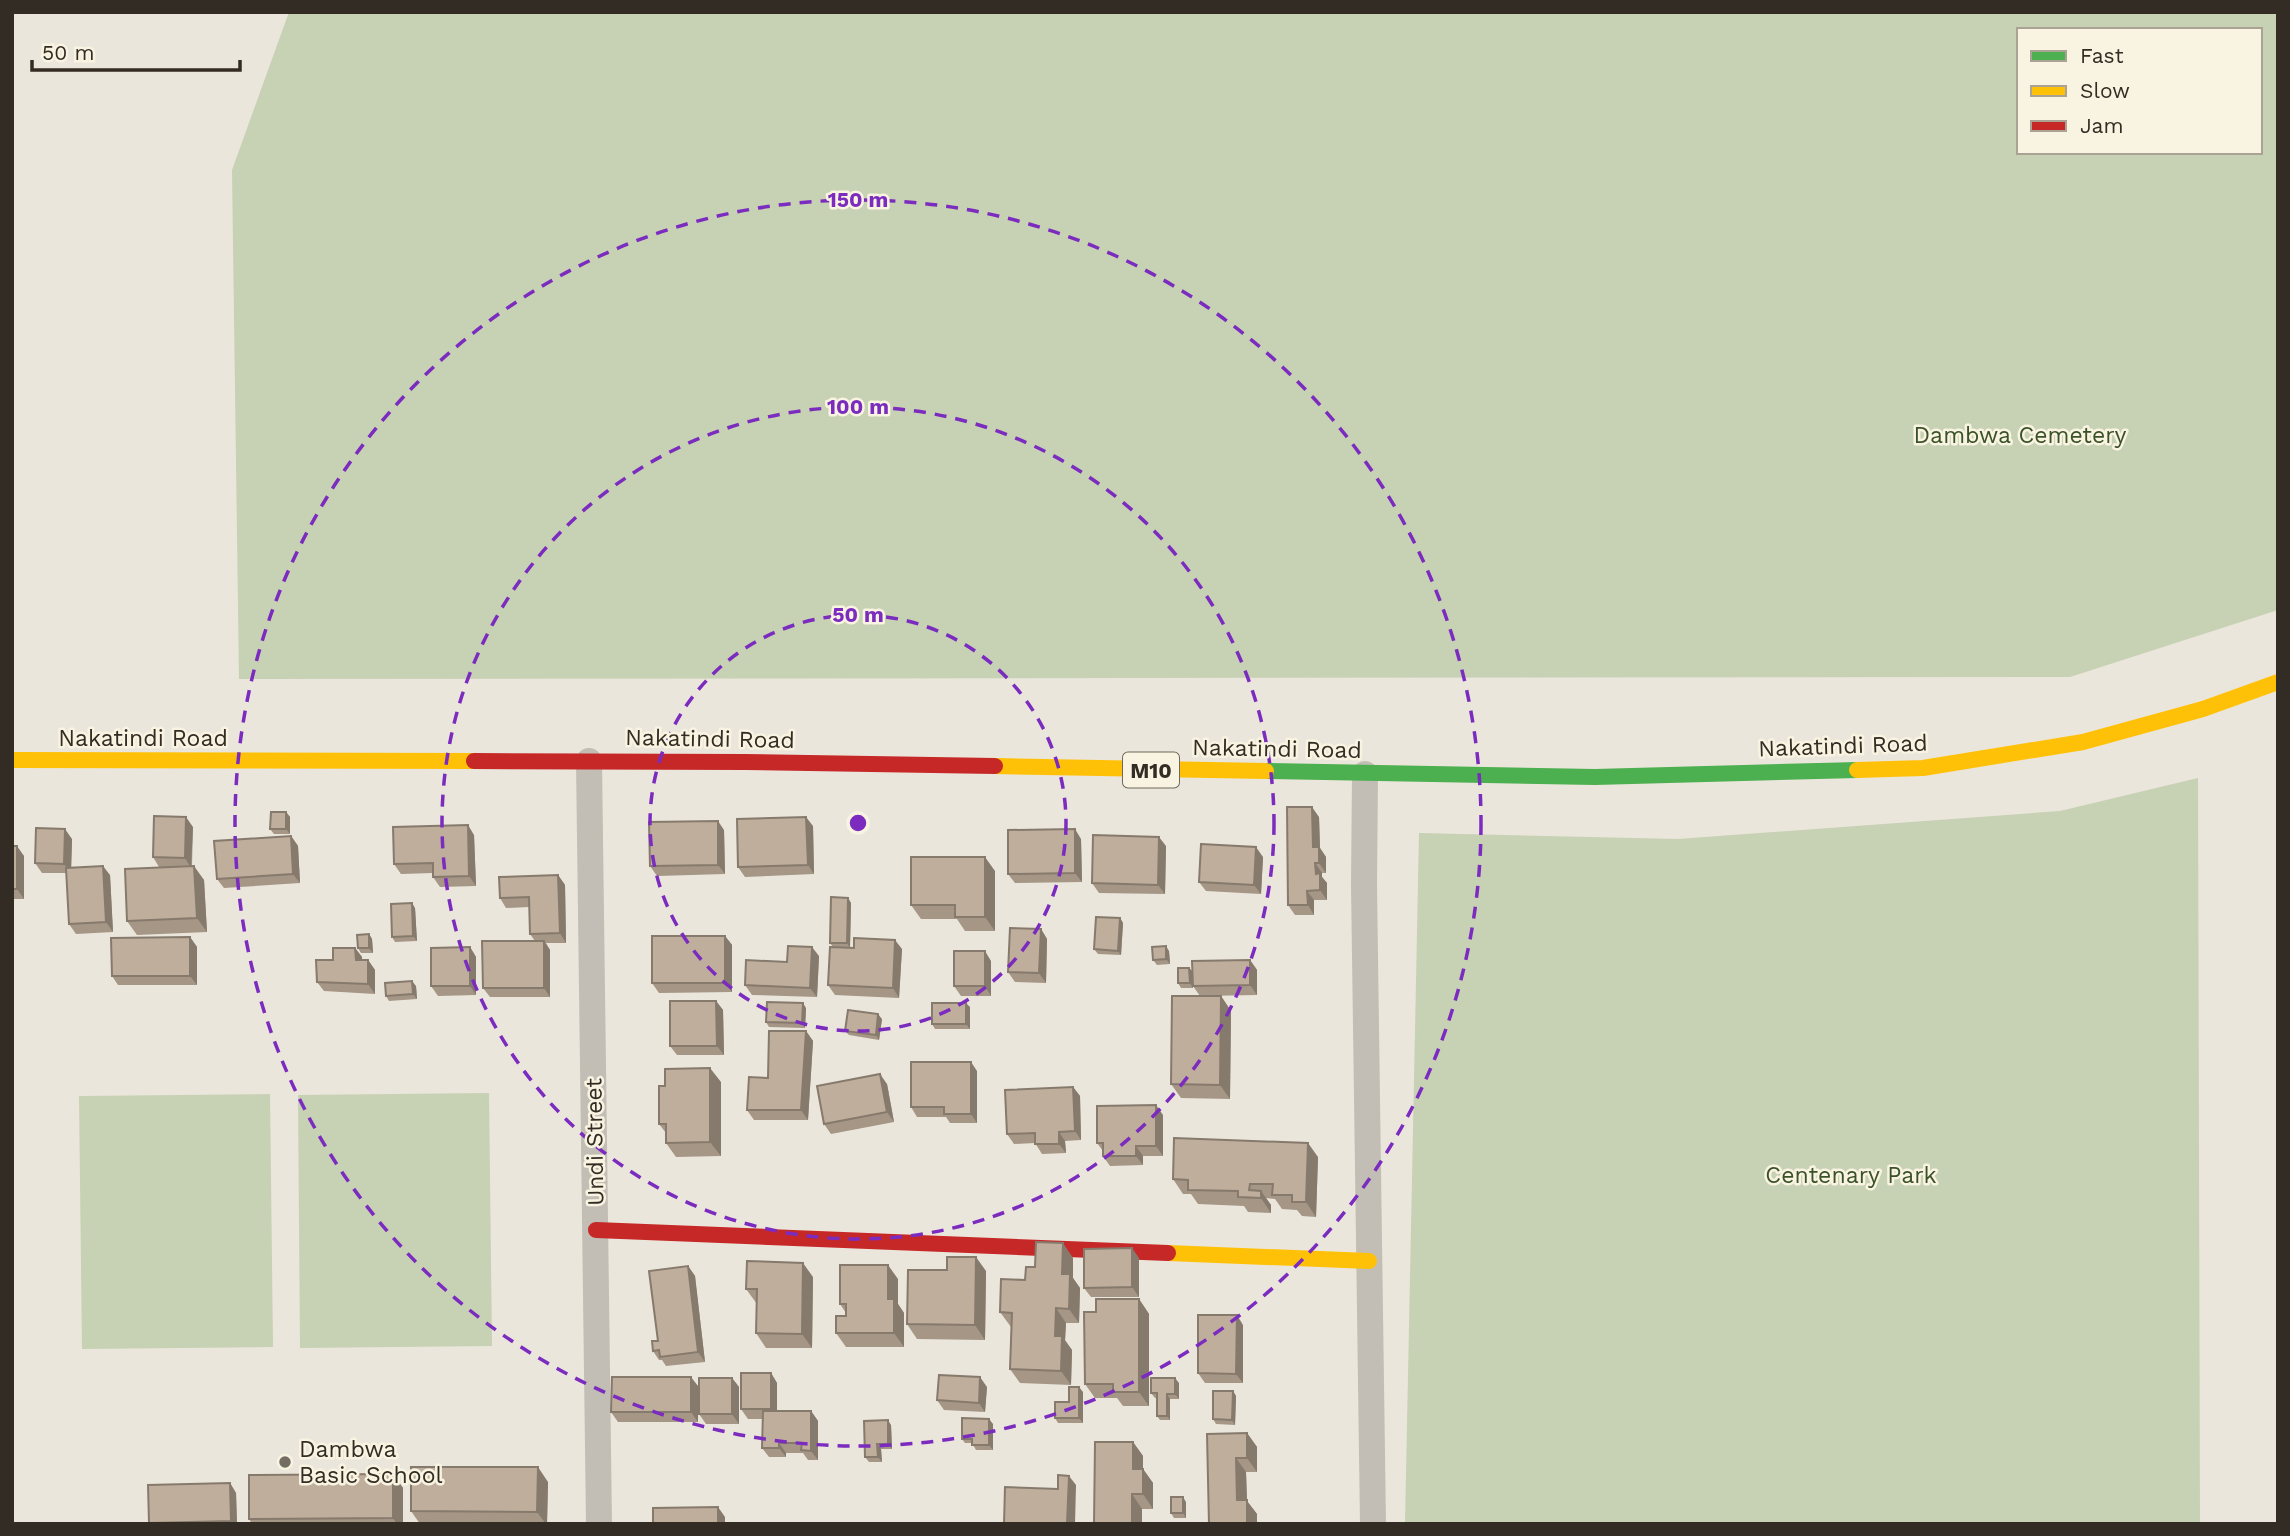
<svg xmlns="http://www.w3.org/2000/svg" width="2290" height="1536" font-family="'Work Sans',sans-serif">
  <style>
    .green { fill: #c7d1b4; fill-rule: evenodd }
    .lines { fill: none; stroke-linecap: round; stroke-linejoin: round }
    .street { stroke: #c3beb5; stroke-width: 26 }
    .fast { stroke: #4caf50; stroke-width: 16 }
    .slow { stroke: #ffc107; stroke-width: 16 }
    .jam { stroke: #c62828; stroke-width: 16 }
    .wall { fill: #a59686 }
    .shaded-wall { fill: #867a6d }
    .building { fill: #c0ae9c; stroke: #867a6d; stroke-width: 2 }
    .ring { fill: none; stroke: #7b2cbf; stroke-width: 3.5; stroke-dasharray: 12 9 }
    .poi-dot { fill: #736d64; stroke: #f9f3e1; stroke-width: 2.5 }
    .labels { text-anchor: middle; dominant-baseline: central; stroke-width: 5; stroke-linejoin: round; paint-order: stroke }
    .shield { fill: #f9f3e1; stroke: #6e685d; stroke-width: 2 }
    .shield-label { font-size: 21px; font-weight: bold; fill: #332c24 }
    .park-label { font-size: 23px; fill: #3a5227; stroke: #f9f3e1 }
    .street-label { font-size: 23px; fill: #332c24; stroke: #f9f3e1 }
    .poi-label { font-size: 23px; fill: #332c24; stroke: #f9f3e1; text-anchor: start }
    .centre { fill: #7b2cbf; stroke: #f9f3e1; stroke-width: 3.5 }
    .ring-label { font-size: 21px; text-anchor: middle; font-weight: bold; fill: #7b2cbf; stroke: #f9f3e1; stroke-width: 5; stroke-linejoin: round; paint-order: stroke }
  </style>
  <rect width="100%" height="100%" fill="#ebe6db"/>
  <!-- green -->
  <g class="green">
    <path d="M289 12H2278V610L2070 677 239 679 232 170ZM2019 30H2260V152H2019Z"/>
    <polygon points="2198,778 2200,1524 1405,1524 1419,833 1678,839 2060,811"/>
    <polygon points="489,1093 492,1346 300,1348 298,1095"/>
    <polygon points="270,1094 273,1347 82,1349 79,1096"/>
  </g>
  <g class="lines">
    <!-- street -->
    <g class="street">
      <polyline points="589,761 599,1524"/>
      <polyline points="1365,774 1364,885 1373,1524"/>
    </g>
    <!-- fast -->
    <polyline class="fast" points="1266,771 1595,777 1857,770"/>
    <!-- slow -->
    <g class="slow">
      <polyline points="12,760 474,761"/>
      <polyline points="995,766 1266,771"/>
      <polyline points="1857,770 1923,768 2083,742 2203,709 2278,682"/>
      <polyline points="1168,1253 1369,1261"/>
    </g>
    <!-- jam -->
    <g class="jam">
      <polyline points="474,761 745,762 995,766"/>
      <polyline points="596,1230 1168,1253"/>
    </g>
  </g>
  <!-- wall -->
  <g class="wall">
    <polygon points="286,812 290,817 290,834 274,834 270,829"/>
    <polygon points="1319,817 1320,848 1326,857 1326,873 1322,873 1322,877 1327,883 1327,900 1314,900 1314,915 1295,915 1288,905"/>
    <polygon points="813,826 814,874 745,877 738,867"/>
    <polygon points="193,827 192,866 204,880 207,932 137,935 127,921 168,867 159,867 153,857"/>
    <polygon points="724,830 725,874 657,876 650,866"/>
    <polygon points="474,835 476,886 440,887 433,877 433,873 401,874 394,864"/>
    <polygon points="291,836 298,846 300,883 224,888 217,879"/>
    <polygon points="72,839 71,868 110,875 113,932 76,934 69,924 66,873 42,873 35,863"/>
    <polygon points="1081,839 1082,882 1015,883 1008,874"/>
    <polygon points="12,846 24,856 24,899 12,899"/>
    <polygon points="1166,846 1165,894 1099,893 1092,883"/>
    <polygon points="1263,857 1261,894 1206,891 1199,882"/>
    <polygon points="995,871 995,931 965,931 957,919 921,919 911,905"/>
    <polygon points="558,875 565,885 566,943 546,943 550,950 550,997 490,997 483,988 535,941 530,934 529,907 506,908 500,898"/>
    <polygon points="848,898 851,903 850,947 902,949 899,998 835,995 828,985 833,947 830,943"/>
    <polygon points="415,908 417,941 395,942 392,937"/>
    <polygon points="1120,918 1123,923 1121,955 1098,954 1094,949"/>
    <polygon points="1041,929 1047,939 1046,983 1015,982 1008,972"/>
    <polygon points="369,934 372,939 373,953 361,953 358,948"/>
    <polygon points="725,936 732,945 732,992 659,993 652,983"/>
    <polygon points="190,937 197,947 197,985 118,985 112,976"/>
    <polygon points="470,947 476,957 476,995 438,996 431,986"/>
    <polygon points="355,948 362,957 362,960 368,960 375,970 375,994 324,991 317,982 333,960"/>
    <polygon points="1169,951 1170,964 1157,965 1153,960"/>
    <polygon points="819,956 817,997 752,995 745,985 787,962"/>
    <polygon points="1250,960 1257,970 1257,995 1200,996 1193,986 1193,988 1181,988 1178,983 1189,968 1193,972"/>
    <polygon points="991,961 991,996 961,996 954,986"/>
    <polygon points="416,986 417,999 389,1001 386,996"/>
    <polygon points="1221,996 1231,1011 1230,1099 1181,1098 1171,1084"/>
    <polygon points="716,1001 723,1010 724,1055 677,1055 670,1046"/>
    <polygon points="970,1007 970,1029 935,1029 932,1024"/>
    <polygon points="806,1008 805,1028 769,1027 766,1022"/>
    <polygon points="882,1019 879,1040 849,1035 845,1031"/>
    <polygon points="806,1031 813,1041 808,1120 754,1120 747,1110 768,1078"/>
    <polygon points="977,1071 977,1123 950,1123 946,1117 917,1117 911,1107"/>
    <polygon points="721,1082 721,1156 676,1157 666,1143 666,1133 659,1124"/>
    <polygon points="887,1084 894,1122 831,1134 824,1124"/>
    <polygon points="1073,1087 1080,1096 1081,1140 1065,1141 1066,1153 1042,1154 1035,1143 1014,1144 1007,1134"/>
    <polygon points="1163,1115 1163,1156 1143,1156 1143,1165 1110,1166 1103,1156 1103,1151 1097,1143"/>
    <polygon points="1318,1157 1316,1217 1302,1216 1297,1210 1282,1209 1275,1199 1266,1198 1271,1205 1271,1213 1248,1212 1244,1206 1198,1204 1191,1194 1183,1194 1173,1179"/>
    <polygon points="1073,1258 1073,1278 1080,1288 1079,1323 1066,1323 1065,1341 1072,1350 1071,1385 1020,1383 1010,1369 1011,1327 1000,1312 1035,1267"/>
    <polygon points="1139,1258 1139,1297 1091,1297 1084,1288"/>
    <polygon points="688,1266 695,1276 705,1362 666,1366 662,1360 659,1360 653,1351 658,1341"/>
    <polygon points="986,1271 985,1340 917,1339 907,1324"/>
    <polygon points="813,1277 812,1348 766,1348 756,1333 757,1304 746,1289"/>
    <polygon points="898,1279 898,1304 904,1313 904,1347 846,1347 836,1333 846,1316 846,1313 840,1304"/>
    <polygon points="1139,1299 1149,1314 1149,1406 1123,1406 1117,1398 1095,1398 1085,1384 1096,1312"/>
    <polygon points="1243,1325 1243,1383 1205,1383 1198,1373"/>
    <polygon points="771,1373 777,1383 777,1411 811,1411 818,1421 818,1460 808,1460 803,1453 786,1453 786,1457 769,1457 762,1448 763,1419 748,1419 741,1409"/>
    <polygon points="732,1378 739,1387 739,1424 706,1424 699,1414"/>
    <polygon points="1179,1383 1179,1399 1170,1399 1170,1420 1160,1420 1157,1416 1157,1398 1155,1398 1151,1393"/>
    <polygon points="698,1386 698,1422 618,1422 611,1412"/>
    <polygon points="987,1387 985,1412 944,1410 937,1400"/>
    <polygon points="1233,1391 1236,1396 1235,1425 1216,1424 1213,1419"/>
    <polygon points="1083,1392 1083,1423 1058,1423 1055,1418 1069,1402"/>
    <polygon points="993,1424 993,1450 976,1450 972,1443 965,1443 962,1439"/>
    <polygon points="891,1425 892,1449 881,1449 882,1462 869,1462 865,1457"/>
    <polygon points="1247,1433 1257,1447 1257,1472 1246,1472 1247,1501 1257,1514 1209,1524"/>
    <polygon points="1133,1442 1143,1456 1143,1469 1153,1483 1153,1509 1142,1509 1142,1524 1094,1524"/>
    <polygon points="393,1474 403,1488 403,1524 252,1524 249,1519"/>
    <polygon points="548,1482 547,1524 420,1524 411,1511"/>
    <polygon points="230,1483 236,1493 237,1524 149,1523"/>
    <polygon points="1186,1502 1186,1518 1174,1518 1171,1513"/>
  </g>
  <!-- shaded-wall -->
  <g class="shaded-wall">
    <polygon points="1312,807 1319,817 1320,848 1326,857 1326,873 1319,863 1313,847"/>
    <polygon points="286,812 290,817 290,834 286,829"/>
    <polygon points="186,817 193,827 191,868 185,858"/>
    <polygon points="806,817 813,826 814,874 808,865"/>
    <polygon points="718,821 724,830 725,874 718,865"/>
    <polygon points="468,825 474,835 476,886 469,876"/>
    <polygon points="65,829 72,839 71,874 64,864"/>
    <polygon points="1075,829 1081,839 1082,882 1075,873"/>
    <polygon points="291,836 298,846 300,883 293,874"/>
    <polygon points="1159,837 1166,846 1165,894 1158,885"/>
    <polygon points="17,846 24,856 24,899 17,889"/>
    <polygon points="1256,847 1263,857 1261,894 1254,885"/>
    <polygon points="985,857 995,871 995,931 985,917"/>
    <polygon points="1315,863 1322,873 1322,877 1327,883 1327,900 1320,890 1316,874"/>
    <polygon points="103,866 110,875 113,932 106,922"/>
    <polygon points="194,866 204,880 207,932 197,918"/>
    <polygon points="558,875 565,885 566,943 560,933"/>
    <polygon points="1307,891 1314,900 1314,915 1308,905"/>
    <polygon points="848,898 851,903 850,948 847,943"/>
    <polygon points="412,903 415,908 417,941 413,936"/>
    <polygon points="1120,918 1123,923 1121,955 1118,951"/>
    <polygon points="1041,929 1047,939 1046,983 1039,973"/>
    <polygon points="369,934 372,939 373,953 369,948"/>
    <polygon points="725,936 732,945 732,992 725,983"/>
    <polygon points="190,937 197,947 197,985 190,976"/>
    <polygon points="895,940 902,949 899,998 893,988"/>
    <polygon points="544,941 550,950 550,997 544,988"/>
    <polygon points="1166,946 1169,951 1170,964 1166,959"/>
    <polygon points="470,947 476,957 476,995 470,986"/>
    <polygon points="812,947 819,956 817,997 810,988"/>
    <polygon points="355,948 362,957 362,970 356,960"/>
    <polygon points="985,951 991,961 991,996 985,986"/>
    <polygon points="368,960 375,970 375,994 368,984"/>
    <polygon points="1250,960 1257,970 1257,995 1250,985"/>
    <polygon points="1189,968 1193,972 1193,988 1190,983"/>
    <polygon points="412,981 416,986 417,999 413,994"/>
    <polygon points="1221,996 1231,1011 1230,1099 1220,1085"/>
    <polygon points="716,1001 723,1010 724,1055 717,1046"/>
    <polygon points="803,1003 806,1008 805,1028 802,1023"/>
    <polygon points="966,1003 970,1007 970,1029 966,1024"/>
    <polygon points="878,1014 882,1019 879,1040 876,1035"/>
    <polygon points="806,1031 813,1041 808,1120 801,1110"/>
    <polygon points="971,1062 977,1071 977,1123 971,1114"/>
    <polygon points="710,1068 721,1082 721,1156 710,1142"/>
    <polygon points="880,1074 887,1084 894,1122 887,1112"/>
    <polygon points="1073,1087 1080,1096 1081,1140 1075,1131"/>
    <polygon points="1156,1105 1163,1115 1163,1156 1156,1146"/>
    <polygon points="1059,1132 1065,1141 1066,1153 1059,1144"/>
    <polygon points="1308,1143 1318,1157 1316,1217 1306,1202"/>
    <polygon points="1136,1146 1143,1156 1143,1165 1136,1156"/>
    <polygon points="1261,1191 1271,1205 1271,1213 1261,1198"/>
    <polygon points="1063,1243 1073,1258 1073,1278 1080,1288 1079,1323 1069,1309 1062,1274"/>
    <polygon points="1132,1248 1139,1258 1139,1297 1132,1287"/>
    <polygon points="976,1257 986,1271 985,1340 975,1325"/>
    <polygon points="803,1263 813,1277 812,1348 802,1334"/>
    <polygon points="888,1265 898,1279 898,1304 904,1313 904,1347 894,1333 888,1299"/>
    <polygon points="688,1266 695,1276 705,1362 698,1352"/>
    <polygon points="1139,1299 1149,1314 1149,1406 1139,1392"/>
    <polygon points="1056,1308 1066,1323 1065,1340 1072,1350 1071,1385 1061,1371 1055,1336"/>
    <polygon points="1237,1315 1243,1325 1243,1383 1236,1374"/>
    <polygon points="771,1373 777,1383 777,1419 771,1409"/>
    <polygon points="691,1377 698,1386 698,1422 691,1412"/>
    <polygon points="980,1377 987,1387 985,1412 979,1403"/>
    <polygon points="732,1378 739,1387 739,1424 732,1414"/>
    <polygon points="1175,1378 1179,1383 1179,1399 1175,1394"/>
    <polygon points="1079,1387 1083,1392 1083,1423 1079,1418"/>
    <polygon points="1233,1391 1236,1396 1235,1425 1232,1420"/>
    <polygon points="1167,1394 1170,1399 1170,1420 1167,1416"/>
    <polygon points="811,1411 818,1421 818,1460 811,1451"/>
    <polygon points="989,1419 993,1424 993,1450 989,1445"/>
    <polygon points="888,1420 891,1425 892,1449 888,1444"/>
    <polygon points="1247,1433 1257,1447 1257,1472 1247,1458"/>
    <polygon points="1133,1442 1143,1456 1143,1483 1133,1469"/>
    <polygon points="779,1443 786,1453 786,1457 779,1448"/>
    <polygon points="877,1444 881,1449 882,1462 878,1457"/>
    <polygon points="1236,1458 1246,1472 1247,1501 1257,1514 1257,1524 1247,1524 1237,1500"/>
    <polygon points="538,1467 548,1482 547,1524 546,1524 537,1512"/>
    <polygon points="1143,1469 1153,1483 1153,1509 1143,1494"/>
    <polygon points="393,1474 403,1488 403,1524 397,1524 393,1518"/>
    <polygon points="1069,1476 1076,1485 1075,1524 1067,1524"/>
    <polygon points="230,1483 236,1493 237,1524 233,1524 231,1521"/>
    <polygon points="1132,1494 1142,1509 1142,1524 1132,1524"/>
    <polygon points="1183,1497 1186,1502 1186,1518 1183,1513"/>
    <polygon points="718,1507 725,1517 725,1524 718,1524"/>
  </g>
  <!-- building -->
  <g class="building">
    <polygon points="1287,807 1312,807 1313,847 1319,847 1319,863 1315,863 1316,874 1320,873 1320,890 1307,891 1308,905 1288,905"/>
    <polygon points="271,812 286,812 286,829 270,829"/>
    <polygon points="154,816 186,817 185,858 153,857"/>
    <polygon points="806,817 808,865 738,867 737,819"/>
    <polygon points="718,821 718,865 650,866 649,822"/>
    <polygon points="468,825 469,876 433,877 433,863 394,864 393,827"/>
    <polygon points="36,828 65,829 64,864 35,863"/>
    <polygon points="1075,829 1075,873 1008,874 1008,830"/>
    <polygon points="1093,835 1159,837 1158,885 1092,883"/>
    <polygon points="291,836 293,874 217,879 214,841"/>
    <polygon points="1201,844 1256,847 1254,885 1199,882"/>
    <rect x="12" y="846" width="5" height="43"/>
    <polygon points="911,857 985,857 985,917 955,917 955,905 911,905"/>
    <polygon points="103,866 106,922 69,924 66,868"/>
    <polygon points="194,866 197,918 127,921 125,869"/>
    <polygon points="558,875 560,933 530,934 529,897 500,898 499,877"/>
    <polygon points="831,897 848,898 847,943 830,943"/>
    <polygon points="412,903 413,936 392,937 391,904"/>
    <polygon points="1096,917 1120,918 1118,951 1094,949"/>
    <polygon points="1010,928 1041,929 1039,973 1008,972"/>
    <polygon points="369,934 369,948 358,948 357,935"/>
    <rect x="652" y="936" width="73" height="47"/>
    <polygon points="190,937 190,976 112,976 111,938"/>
    <polygon points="854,938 895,940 893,988 828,985 830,947 854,948"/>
    <polygon points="482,941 544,941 544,988 483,988"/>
    <polygon points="788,946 812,947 810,988 745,985 746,960 787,962"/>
    <polygon points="1166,946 1166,959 1153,960 1152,947"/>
    <polygon points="470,947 470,986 431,986 431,948"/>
    <polygon points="333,948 355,948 356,960 368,960 368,984 317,982 316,960 333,960"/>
    <rect x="954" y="951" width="31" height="35"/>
    <polygon points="1250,960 1250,985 1193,986 1192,961"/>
    <polygon points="1178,968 1189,968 1190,983 1178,983"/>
    <polygon points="412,981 413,994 386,996 385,983"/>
    <polygon points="1172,996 1221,996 1220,1085 1171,1084"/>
    <polygon points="670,1001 716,1001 717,1046 670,1046"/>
    <polygon points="767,1002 803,1003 802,1023 766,1022"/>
    <rect x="932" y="1003" width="34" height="21"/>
    <polygon points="848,1010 878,1014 876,1035 845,1031"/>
    <polygon points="769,1031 806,1031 801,1110 747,1110 749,1077 768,1078"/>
    <polygon points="911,1062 971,1062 971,1114 944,1114 944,1107 911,1107"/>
    <polygon points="710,1068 710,1142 666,1143 666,1124 659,1124 659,1086 665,1086 665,1069"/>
    <polygon points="880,1074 887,1112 824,1124 817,1086"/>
    <polygon points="1073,1087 1075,1131 1059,1132 1059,1144 1035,1144 1035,1133 1007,1134 1005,1090"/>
    <polygon points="1156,1105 1156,1146 1136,1146 1136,1156 1103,1156 1103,1143 1097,1143 1097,1106"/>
    <polygon points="1174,1138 1308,1143 1306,1202 1292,1202 1292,1195 1272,1195 1273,1184 1250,1184 1249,1190 1261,1191 1261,1198 1238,1197 1238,1191 1188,1190 1188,1180 1173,1179"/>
    <polygon points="1036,1242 1063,1243 1062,1274 1070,1274 1069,1309 1056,1308 1055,1336 1062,1336 1061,1371 1010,1369 1012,1313 1000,1312 1001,1279 1025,1280 1026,1267 1035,1267"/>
    <polygon points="1132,1248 1132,1287 1084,1288 1084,1249"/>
    <polygon points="947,1257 976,1257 975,1325 907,1324 908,1270 947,1270"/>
    <polygon points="747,1261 803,1263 802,1334 756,1333 757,1289 746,1289"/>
    <polygon points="840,1265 888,1265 888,1299 894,1299 894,1333 836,1333 836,1316 846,1316 846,1304 840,1304"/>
    <polygon points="688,1266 698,1352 660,1357 659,1350 653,1351 652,1341 658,1341 649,1271"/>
    <polygon points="1096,1299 1139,1299 1139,1392 1113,1392 1113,1384 1085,1384 1084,1312 1096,1312"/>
    <polygon points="1198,1315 1237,1315 1236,1374 1198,1373"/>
    <rect x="741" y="1373" width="30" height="36"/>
    <polygon points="939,1375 980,1377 979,1403 937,1400"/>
    <polygon points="612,1377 691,1377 691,1412 611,1412"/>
    <rect x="699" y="1378" width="33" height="36"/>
    <polygon points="1151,1378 1175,1378 1175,1394 1167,1394 1167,1416 1157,1416 1157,1393 1151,1393"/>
    <polygon points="1069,1387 1079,1387 1079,1418 1055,1418 1055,1402 1069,1402"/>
    <polygon points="1213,1391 1233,1391 1232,1420 1213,1419"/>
    <polygon points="763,1411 811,1411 811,1451 801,1450 802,1443 779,1443 779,1448 762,1448"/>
    <polygon points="962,1418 989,1419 989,1445 972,1445 972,1439 962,1439"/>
    <polygon points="888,1420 888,1444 877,1444 878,1457 865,1457 864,1421"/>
    <polygon points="1247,1433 1247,1458 1236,1458 1237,1500 1247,1500 1247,1524 1209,1524 1207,1434"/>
    <polygon points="1095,1442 1133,1442 1133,1469 1143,1469 1143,1494 1132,1494 1132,1524 1094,1524"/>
    <polygon points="411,1467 538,1467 537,1512 411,1511"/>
    <polygon points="393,1474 393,1518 249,1519 249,1475"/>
    <polygon points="1058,1475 1069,1476 1067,1524 1004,1524 1005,1487 1058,1489"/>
    <polygon points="230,1483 231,1521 149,1523 148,1485"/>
    <rect x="1171" y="1497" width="12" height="16"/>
    <polygon points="718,1507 718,1524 653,1524 653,1508"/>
  </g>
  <!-- distance rings -->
  <g class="ring">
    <circle cx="858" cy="823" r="208"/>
    <circle cx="858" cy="823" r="416"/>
    <circle cx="858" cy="823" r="623"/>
  </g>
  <!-- markers -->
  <circle class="poi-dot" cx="285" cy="1462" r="7"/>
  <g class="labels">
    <!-- shield labels -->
    <rect class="shield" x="1123" y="752.5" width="56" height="35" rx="5"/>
    <g class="shield-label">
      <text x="1151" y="770">M10</text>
    </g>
    <!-- park labels -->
    <g class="park-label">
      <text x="2020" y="435">Dambwa Cemetery</text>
      <text x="1851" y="1175">Centenary Park</text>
    </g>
    <!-- street labels -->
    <g class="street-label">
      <text x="143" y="738">Nakatindi Road</text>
      <text transform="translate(710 739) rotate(1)">Nakatindi Road</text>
      <text transform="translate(1843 746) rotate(-2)">Nakatindi Road</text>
      <text transform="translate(1277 749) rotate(1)">Nakatindi Road</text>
      <text transform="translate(595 1142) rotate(-91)">Undi Street</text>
    </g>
    <!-- poi labels -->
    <g class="poi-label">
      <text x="299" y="1449">Dambwa<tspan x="299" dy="26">Basic School</tspan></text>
    </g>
  </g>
  <circle cx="858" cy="823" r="10" class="centre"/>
  <g class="ring-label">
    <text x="858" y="207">150 m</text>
    <text x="858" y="414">100 m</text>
    <text x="858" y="622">50 m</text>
  </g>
  <!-- border -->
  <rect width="2290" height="1536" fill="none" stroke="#332c24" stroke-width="28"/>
  <!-- legend -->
  <rect x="2017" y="28" width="245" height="126" fill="#f9f3e1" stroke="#aaa395" stroke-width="2"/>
  <rect x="2031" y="51" width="35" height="10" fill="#4caf50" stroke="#aaa395" stroke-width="2"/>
  <text x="2080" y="63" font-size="21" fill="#332c24">Fast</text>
  <rect x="2031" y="86" width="35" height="10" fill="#ffc107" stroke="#aaa395" stroke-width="2"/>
  <text x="2080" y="98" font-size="21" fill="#332c24">Slow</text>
  <rect x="2031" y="121" width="35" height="10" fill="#c62828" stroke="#aaa395" stroke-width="2"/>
  <text x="2080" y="133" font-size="21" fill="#332c24">Jam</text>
  <!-- scale -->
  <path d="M32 60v10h208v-10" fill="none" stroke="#332c24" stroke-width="3.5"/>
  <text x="42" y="60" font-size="21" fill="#332c24" stroke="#f9f3e1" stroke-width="5" paint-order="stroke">50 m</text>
</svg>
